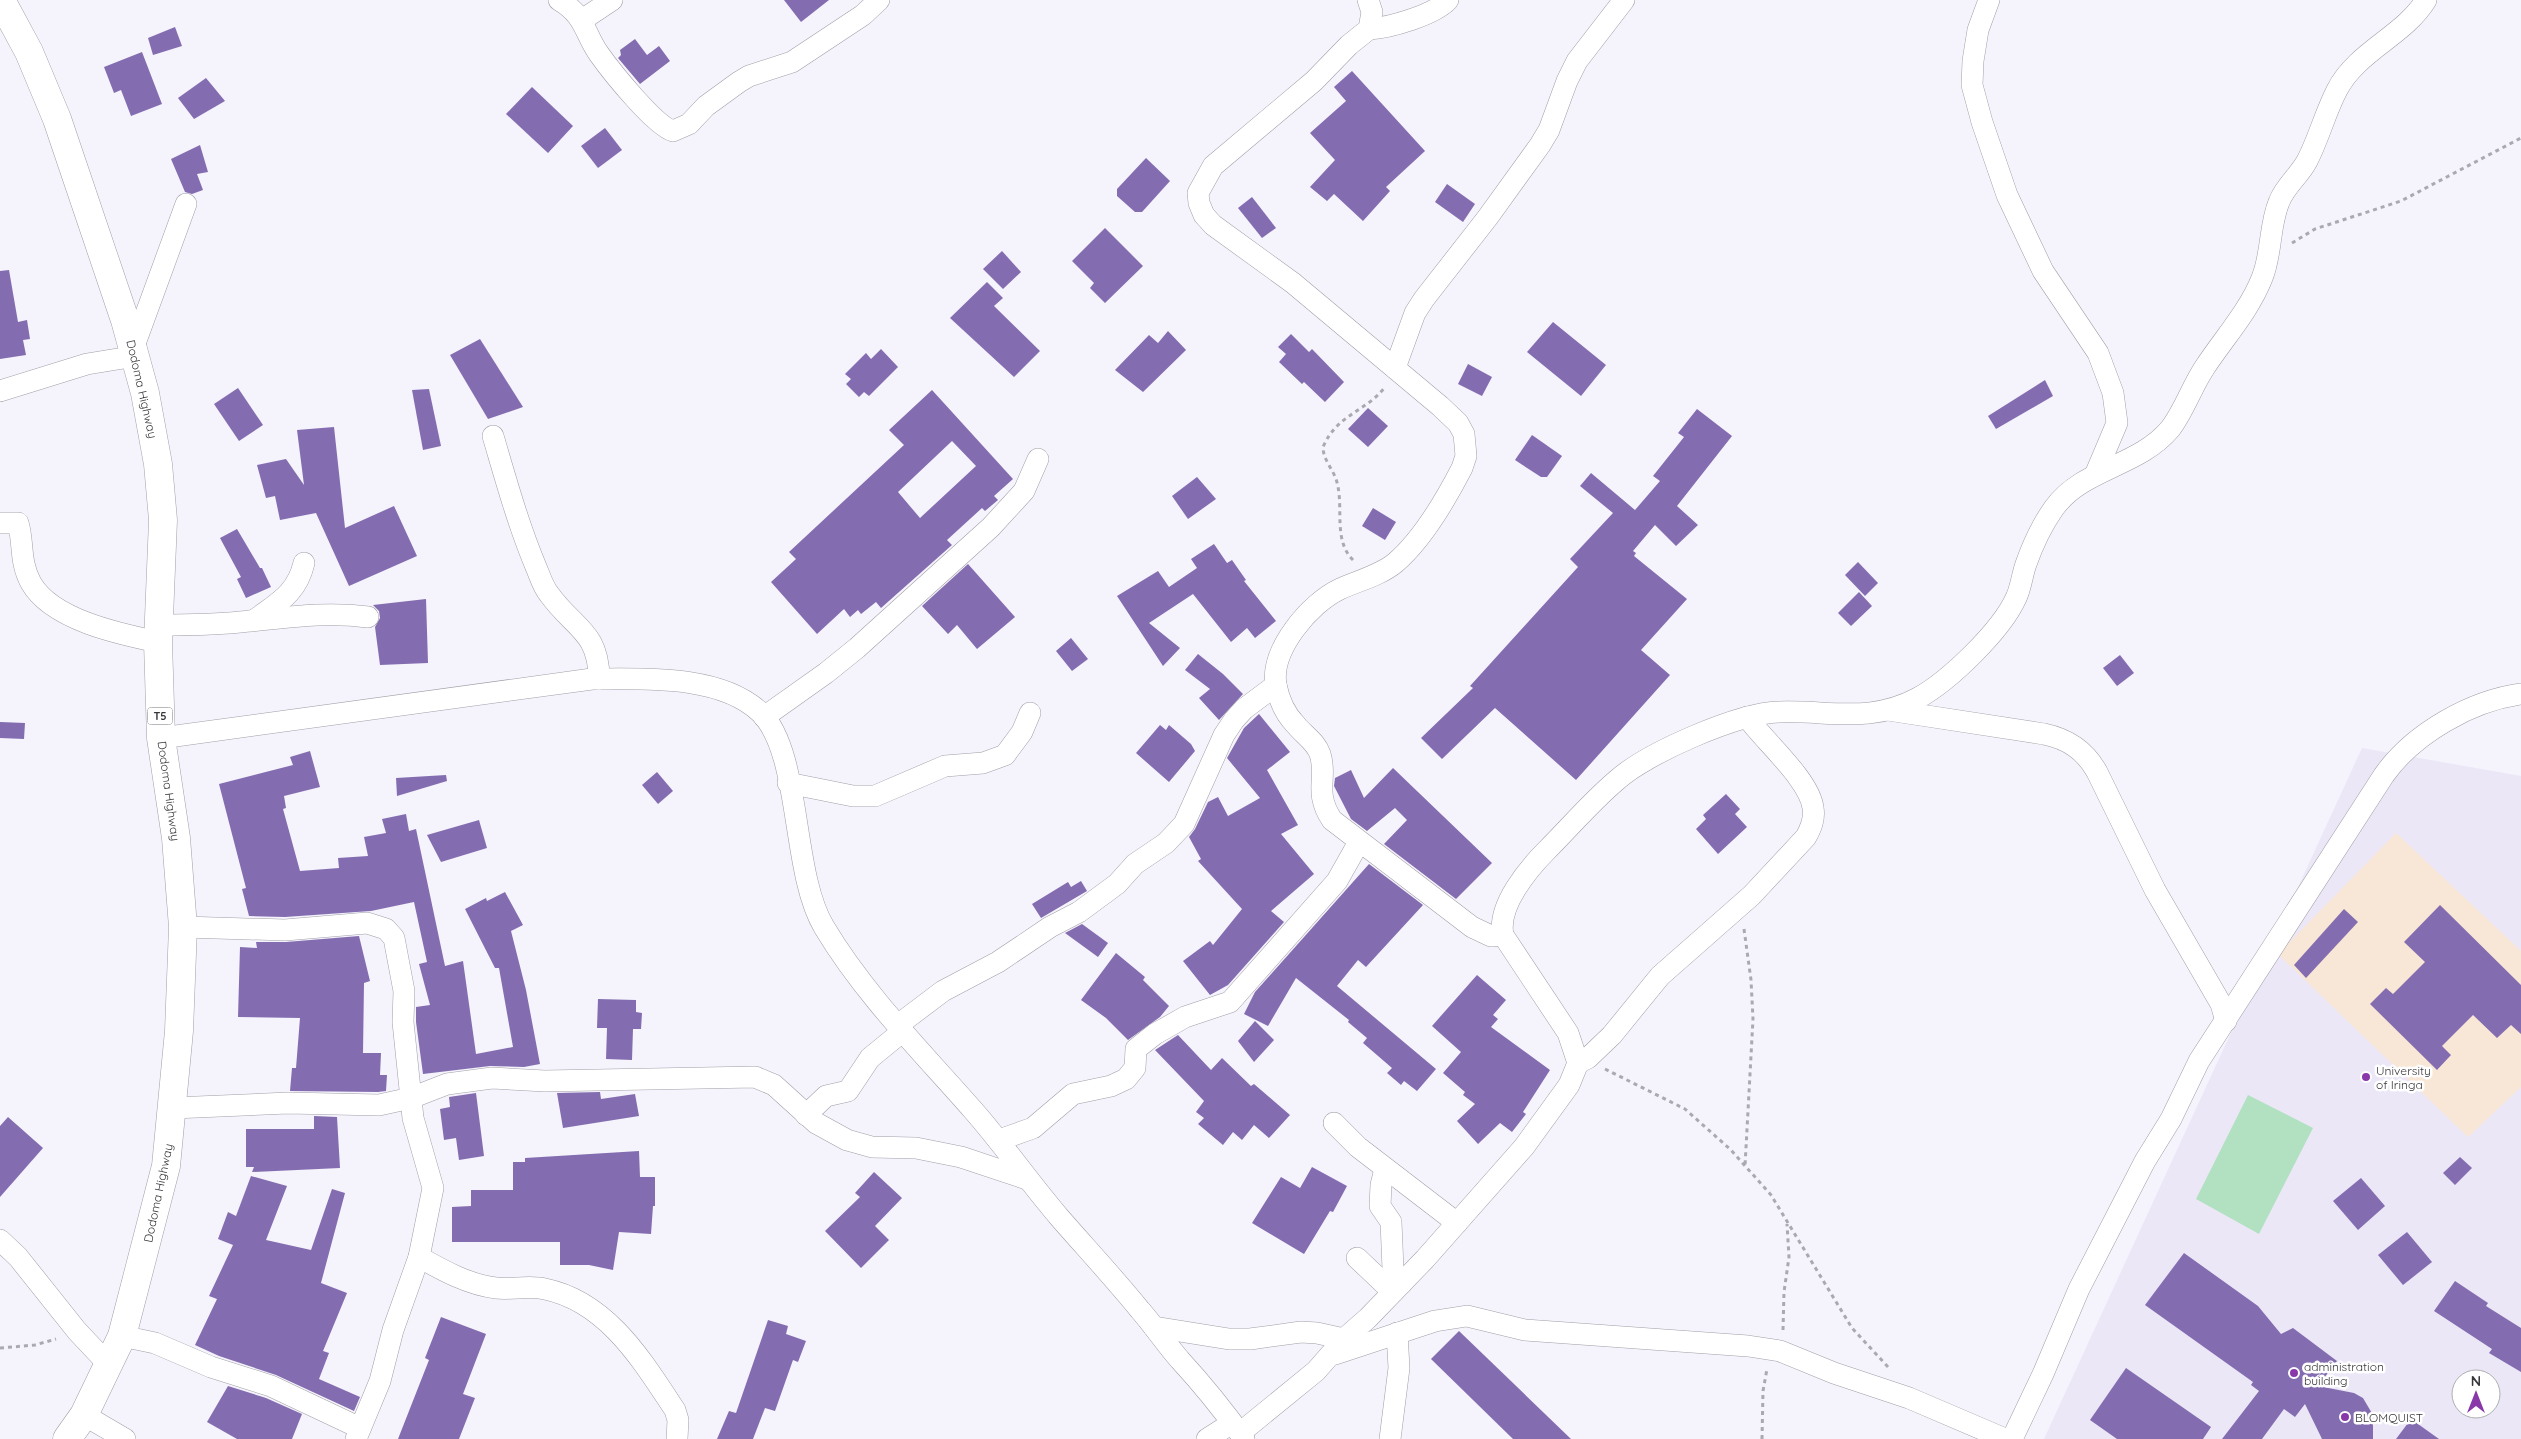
<svg xmlns="http://www.w3.org/2000/svg" width="2521" height="1439" font-family="Quicksand,sans-serif">
  <style>
    .built { fill: #ebe7f7; fill-rule: evenodd }
    .industrial { fill: #f8e7d6 }
    .green { fill: #b1e1c1 }
    .building { fill: #836db0; fill-rule: evenodd }
    .lines { fill: none; stroke-linecap: round; stroke-linejoin: round }
    .minor-casing { stroke: #a19fa7; stroke-width: 22 }
    .highway-casing { stroke: #a19fa7; stroke-width: 29 }
    .path { stroke: #aba9b0; stroke-width: 3; stroke-dasharray: 4 4; stroke-linecap: butt }
    .minor { stroke: #fff; stroke-width: 21 }
    .highway { stroke: #fff; stroke-width: 28 }
    .poi-dot { fill: #8838a8; stroke: #fff; stroke-width: 2 }
    .labels { text-anchor: middle; dominant-baseline: central; stroke-width: 5; stroke-linejoin: round; paint-order: stroke }
    .shield { fill: #fff; stroke: #737274; stroke-width: 1 }
    .shield-label { font-size: 11px; font-weight: bold; fill: #373639 }
    .street-label { font-size: 12px; fill: #373639; stroke: #fff }
    .poi-label { font-size: 12px; fill: #373639; stroke: #fff; text-anchor: start }
  </style>
  <rect width="100%" height="100%" fill="#f5f3fc"/>
  <!-- built -->
  <path class="built" d="M2362 748 2521 776V1439H2044ZM2461 1379H2491V1409H2461Z"/>
  <!-- industrial -->
  <polygon class="industrial" points="2396,833 2521,951 2521,1087 2468,1137 2278,954"/>
  <!-- green -->
  <polygon class="green" points="2248,1095 2313,1128 2259,1234 2196,1199"/>
  <!-- building -->
  <g class="building">
    <polygon points="784,0 829,0 801,22"/>
    <polygon points="175,27 182,46 153,55 148,38"/>
    <polygon points="635,39 647,55 659,46 670,61 640,84 618,58 621,55 620,50"/>
    <polygon points="142,52 162,104 131,116 121,90 114,93 104,67"/>
    <polygon points="1352,71 1425,151 1386,187 1390,191 1363,221 1334,194 1327,201 1310,187 1335,160 1310,133 1346,101 1334,87"/>
    <polygon points="206,78 225,101 194,119 178,98"/>
    <polygon points="532,87 573,126 548,153 506,114"/>
    <polygon points="605,128 622,150 598,168 581,146"/>
    <polygon points="200,145 208,172 197,174 203,190 192,194 185,192 171,159"/>
    <polygon points="1146,158 1170,181 1142,212 1135,212 1117,196 1117,189"/>
    <polygon points="1447,184 1475,204 1463,222 1435,202"/>
    <polygon points="1252,197 1276,228 1262,238 1238,208"/>
    <polygon points="1105,228 1143,266 1105,303 1090,288 1094,283 1072,261"/>
    <polygon points="1002,251 1021,272 1003,289 983,269"/>
    <polygon points="9,270 18,322 27,320 30,339 23,340 26,355 0,359 0,271"/>
    <polygon points="987,282 1003,298 994,306 1040,351 1014,377 950,318"/>
    <polygon points="1553,322 1606,365 1581,396 1527,352"/>
    <polygon points="1168,331 1186,350 1143,392 1115,370 1149,335 1158,343"/>
    <polygon points="1291,334 1309,352 1312,349 1344,382 1325,402 1304,382 1302,384 1279,362 1286,354 1278,347"/>
    <polygon points="480,339 523,407 488,419 450,355"/>
    <polygon points="881,349 898,367 869,396 864,392 859,397 846,384 851,379 845,374 866,353 871,359"/>
    <polygon points="1468,364 1492,377 1482,396 1458,384"/>
    <polygon points="2045,380 2053,396 1996,429 1988,416"/>
    <polygon points="238,388 263,425 239,441 214,404"/>
    <polygon points="429,389 441,446 423,450 412,390"/>
    <path d="M932 390 1013 479 994 496 998 500 985 511 982 508 947 540 952 545 881 608 876 602 861 614 858 610 850 617 844 609 817 634 771 582 796 559 789 552 904 445 889 430ZM952 441 976 466 920 518 898 492Z"/>
    <polygon points="1368,408 1388,426 1368,447 1348,429"/>
    <polygon points="1697,409 1732,436 1677,506 1698,525 1676,546 1655,525 1633,551 1636,553 1634,556 1687,599 1641,650 1670,675 1576,780 1495,708 1442,759 1421,738 1473,688 1470,686 1578,567 1570,559 1613,513 1580,486 1591,473 1635,510 1660,481 1653,476 1684,437 1678,433"/>
    <polygon points="334,427 345,528 394,506 417,556 349,586 316,513 280,520 275,496 266,498 257,465 286,459 304,485 297,430"/>
    <polygon points="1532,435 1562,456 1547,477 1541,477 1515,460"/>
    <polygon points="1197,477 1216,499 1188,519 1172,496"/>
    <polygon points="1373,508 1396,522 1385,540 1362,526"/>
    <polygon points="237,529 260,568 262,568 271,587 246,598 237,579 241,577 220,538"/>
    <polygon points="1214,544 1227,563 1232,560 1246,580 1244,581 1276,621 1255,638 1247,628 1231,642 1193,594 1149,623 1180,648 1163,666 1117,596 1158,571 1169,587 1197,568 1191,559"/>
    <polygon points="1858,562 1878,583 1865,596 1845,575"/>
    <polygon points="968,564 1015,617 977,649 957,625 948,634 922,606"/>
    <polygon points="1859,592 1872,606 1851,626 1838,613"/>
    <polygon points="426,599 428,663 380,665 375,627 380,618 379,611 373,605"/>
    <polygon points="1071,638 1088,659 1072,671 1056,651"/>
    <polygon points="1198,654 1223,674 1243,694 1219,720 1199,698 1210,689 1185,670"/>
    <polygon points="2120,655 2134,673 2117,686 2103,668"/>
    <polygon points="1259,714 1290,752 1267,770 1298,825 1281,834 1314,874 1271,911 1284,922 1228,985 1210,995 1183,961 1210,941 1213,945 1242,909 1198,861 1201,859 1189,837 1195,829 1208,802 1218,797 1228,816 1260,798 1227,758 1244,728"/>
    <polygon points="0,722 25,723 24,739 0,738"/>
    <polygon points="1160,725 1166,730 1169,725 1191,744 1195,751 1169,782 1136,753"/>
    <polygon points="310,751 320,787 284,796 286,808 283,809 300,871 339,868 338,858 368,856 364,837 386,833 382,819 406,814 409,831 416,829 445,966 463,961 476,1054 513,1047 499,968 495,968 465,909 486,898 487,901 505,892 523,925 511,931 526,990 540,1064 524,1067 490,1066 423,1074 416,1022 416,1007 430,1005 419,964 427,962 414,902 371,911 285,917 249,916 242,889 246,888 219,784 293,765 290,757"/>
    <polygon points="1393,768 1492,863 1456,899 1384,844 1407,820 1395,808 1367,831 1351,819 1334,786 1335,778 1351,770 1364,798"/>
    <polygon points="657,772 673,791 658,804 642,785"/>
    <polygon points="446,775 447,781 397,796 396,778"/>
    <polygon points="1726,794 1740,809 1735,814 1747,827 1718,854 1696,829 1706,819 1703,815"/>
    <polygon points="479,820 487,848 441,862 427,835"/>
    <polygon points="1369,864 1423,905 1366,967 1358,960 1337,986 1436,1069 1417,1091 1404,1081 1401,1085 1387,1073 1392,1068 1363,1043 1367,1038 1348,1022 1349,1020 1296,978 1268,1026 1244,1014 1255,992"/>
    <polygon points="1081,881 1087,891 1041,918 1032,904 1068,882 1071,887"/>
    <polygon points="2440,905 2521,985 2521,1034 2511,1025 2497,1038 2473,1015 2442,1046 2451,1055 2437,1070 2370,1004 2386,988 2393,994 2425,962 2404,942"/>
    <polygon points="2344,909 2358,922 2306,978 2294,965"/>
    <polygon points="1082,924 1108,943 1098,957 1065,933"/>
    <polygon points="359,936 370,981 364,983 363,1053 381,1053 380,1075 387,1075 386,1091 378,1092 290,1091 292,1068 296,1068 300,1018 238,1017 240,947 257,948 256,942 286,942"/>
    <polygon points="1116,953 1145,977 1143,980 1169,1006 1160,1017 1128,1040 1106,1018 1081,1000"/>
    <polygon points="1477,975 1506,1000 1493,1015 1498,1019 1491,1027 1550,1070 1523,1112 1526,1114 1512,1132 1500,1123 1478,1144 1457,1121 1475,1104 1463,1095 1465,1092 1443,1073 1461,1052 1432,1026"/>
    <polygon points="598,999 636,1000 636,1012 642,1013 641,1029 633,1029 632,1060 606,1059 607,1028 597,1028"/>
    <polygon points="1255,1021 1274,1040 1254,1062 1238,1041"/>
    <polygon points="1178,1035 1211,1070 1222,1058 1251,1086 1254,1084 1290,1115 1269,1138 1254,1125 1242,1140 1233,1132 1223,1145 1198,1124 1204,1118 1196,1112 1204,1101 1155,1050"/>
    <polygon points="600,1092 601,1099 635,1094 639,1116 563,1128 557,1093"/>
    <polygon points="476,1093 484,1156 459,1160 456,1138 444,1140 440,1109 450,1107 449,1097"/>
    <polygon points="314,1116 337,1117 340,1168 252,1172 254,1167 246,1167 246,1129 314,1129"/>
    <polygon points="8,1117 43,1148 0,1197 0,1126"/>
    <polygon points="639,1151 640,1177 655,1177 655,1206 653,1206 651,1234 619,1232 613,1270 589,1265 560,1265 560,1242 452,1242 452,1207 471,1206 471,1190 513,1190 513,1162 525,1162 525,1158"/>
    <polygon points="2460,1157 2472,1168 2455,1185 2443,1173"/>
    <polygon points="1312,1167 1347,1186 1333,1212 1330,1211 1304,1254 1252,1223 1281,1177 1300,1188"/>
    <polygon points="874,1172 902,1198 875,1226 889,1240 861,1268 825,1231 860,1197 855,1193"/>
    <polygon points="251,1176 287,1186 266,1240 311,1250 332,1189 345,1193 321,1283 347,1293 323,1351 329,1353 319,1379 360,1397 354,1411 276,1375 219,1356 195,1345 217,1299 209,1296 233,1245 218,1239 228,1212 236,1216"/>
    <polygon points="2361,1178 2385,1206 2358,1230 2333,1201"/>
    <polygon points="2407,1232 2432,1262 2403,1285 2378,1255"/>
    <polygon points="2184,1253 2258,1306 2281,1334 2293,1328 2337,1361 2318,1386 2354,1393 2363,1398 2373,1415 2373,1439 2322,1439 2305,1404 2295,1417 2284,1409 2262,1439 2222,1439 2259,1391 2251,1385 2253,1382 2145,1305"/>
    <polygon points="2455,1281 2488,1303 2486,1306 2521,1328 2521,1372 2489,1353 2492,1349 2434,1311"/>
    <polygon points="441,1317 486,1334 463,1394 475,1398 459,1439 398,1439 429,1360 425,1358"/>
    <polygon points="768,1320 788,1326 786,1334 806,1341 798,1362 793,1360 775,1411 765,1408 753,1439 717,1439 729,1411 736,1413"/>
    <polygon points="1459,1331 1571,1439 1513,1439 1431,1359"/>
    <polygon points="2126,1368 2211,1427 2203,1439 2117,1439 2090,1420"/>
    <polygon points="228,1386 266,1398 302,1414 292,1439 237,1439 207,1422"/>
    <polygon points="2411,1419 2439,1439 2396,1439"/>
  </g>
  <g class="lines">
    <!-- minor casing -->
    <g class="minor-casing">
      <g id="minor">
        <path d="M559 0C586 16 584 33 599 54 611 71 655 126 673 131L689 124 706 106 739 82 749 76 792 62 863 15 879 0"/>
        <path d="M1368 0 1372 12 1369 29 1349 45 1314 81 1213 166 1198 193 1199 203 1204 215 1213 225 1293 283 1440 406 1458 423 1464 434 1466 456 1462 468C1446 499 1421 541 1395 563 1379 576 1357 581 1340 589 1310 603 1270 650 1276 685 1279 700 1285 714 1296 725 1304 735 1316 742 1320 754 1328 778 1313 791 1332 820L1472 927 1491 936 1503 935"/>
        <polyline points="1989,0 1978,30 1973,61 1972,85 1982,122 2007,195 2043,271 2098,353 2113,393 2117,423 2095,475"/>
        <polyline points="582,20 612,0"/>
        <path d="M1369 29C1389 28 1434 15 1448 0"/>
        <polyline points="133,349 186,204"/>
        <polyline points="1395,368 1415,313 1424,299 1488,217 1540,145 1549,130 1567,81 1577,61 1624,0"/>
        <polyline points="0,391 87,364 136,356"/>
        <path d="M493 436C506 480 518 524 536 567 540 576 543 587 549 594 573 628 599 631 599 679"/>
        <path d="M0 523H18C24 542 19 561 31 583 52 620 120 634 158 642"/>
        <path d="M256 619C279 602 297 593 304 563"/>
        <path d="M159 625C186 625 213 625 240 622 284 618 324 611 368 617"/>
        <path d="M1888 710 2044 734C2068 739 2085 750 2097 772L2155 890 2221 1004 2226 1021"/>
        <polyline points="764,717 826,673 857,648 991,527 1024,491 1038,459"/>
        <path d="M161 738 592 679C643 679 721 674 761 713 802 755 791 872 824 927 864 994 921 1051 972 1109 1003 1144 1029 1182 1059 1217 1086 1248 1114 1278 1140 1310 1154 1326 1166 1344 1180 1360 1203 1385 1224 1411 1244 1439"/>
        <polyline points="788,783 853,796 875,796 945,766 983,763 1005,755 1022,732 1030,713"/>
        <polyline points="183,927 285,930 367,923 386,929 394,938 404,991 403,1022 413,1118 433,1188 419,1257 393,1330 380,1381 356,1439"/>
        <polyline points="898,1025 943,991 998,962 1050,927 1079,912 1117,884 1135,864 1166,843 1184,824 1224,735 1234,720 1244,709 1276,685"/>
        <path d="M1578 1063 1588 1058 1612 1035 1660 976 1752 895 1806 837C1811 828 1815 819 1813 808 1810 780 1763 740 1747 717"/>
        <polyline points="173,1108 288,1103 379,1105 411,1098 447,1084 492,1078 545,1081 755,1077 774,1085 816,1123 847,1140 872,1147 916,1148 961,1157 1027,1179"/>
        <polyline points="806,1115 826,1096 848,1091 870,1058 903,1031"/>
        <polyline points="1334,1123 1358,1147 1457,1223"/>
        <polyline points="999,1140 1033,1128 1073,1094 1111,1086 1126,1079 1135,1068 1136,1049 1155,1034 1185,1017 1230,1002 1337,881 1359,842"/>
        <polyline points="1385,1169 1381,1185 1380,1206 1391,1222 1393,1269 1401,1284"/>
        <polyline points="0,1240 18,1257 77,1331 109,1365"/>
        <path d="M419 1257C442 1270 469 1285 496 1288 512 1290 529 1285 545 1289 608 1302 643 1362 675 1410L678 1420 677 1439"/>
        <polyline points="1357,1258 1393,1292"/>
        <polyline points="1154,1327 1229,1339 1250,1339 1301,1332 1317,1333 1344,1339"/>
        <polyline points="122,1336 155,1343 211,1367 271,1386 360,1428"/>
        <polyline points="1335,1354 1435,1321 1467,1316 1525,1330 1748,1346 1780,1351 1834,1373 1909,1398 2005,1439"/>
        <polyline points="84,1415 125,1439"/>
        <path d="M1240 1433 1316 1371 1344 1339 1368 1318 1425 1259 1524 1147 1569 1085 1578 1063 1568 1033 1503 935C1497 906 1528 869 1547 850 1570 827 1592 801 1617 780 1647 753 1738 713 1779 712 1828 710 1870 724 1918 698 1949 681 2001 631 2016 598 2021 588 2022 575 2026 564 2033 544 2042 525 2054 508 2083 468 2138 467 2170 429 2184 411 2192 386 2205 367 2224 338 2249 311 2262 278 2272 254 2269 226 2279 202 2285 186 2299 176 2307 161 2319 138 2325 113 2337 90 2357 51 2404 36 2426 0"/>
        <polyline points="1207,1439 1232,1423"/>
        <polyline points="1390,1439 1399,1368 1397,1333"/>
        <path d="M2012 1439 2043 1374 2079 1289 2145 1161 2171 1119 2199 1061 2384 775C2414 733 2471 701 2521 694"/>
      </g>
    </g>
    <!-- highway casing -->
    <g class="highway-casing">
      <polyline id="highway" points="1,0 29,52 57,119 125,320 145,393 158,464 163,520 158,642 161,738 176,838 183,927 179,1031 166,1166 122,1336 84,1415 67,1439"/>
    </g>
    <!-- path -->
    <g class="path">
      <polyline points="2292,243 2315,229 2401,201 2521,138"/>
      <path d="M1353 560C1332 539 1345 506 1336 479 1332 468 1323 459 1323 447 1337 414 1366 412 1385 387"/>
      <polyline points="1744,929 1751,980 1753,1019 1745,1166"/>
      <polyline points="1605,1069 1685,1109 1731,1150 1771,1195 1852,1328 1889,1368"/>
      <polyline points="1783,1330 1784,1292 1789,1257 1787,1224"/>
      <polyline points="0,1348 35,1345 56,1339"/>
      <polyline points="1762,1439 1763,1391 1767,1369"/>
    </g>
    <!-- minor -->
    <use href="#minor" class="minor"/>
    <!-- highway -->
    <use href="#highway" class="highway"/>
  </g>
  <!-- markers -->
  <g class="poi-dot">
    <circle cx="2366" cy="1077" r="5"/>
    <circle cx="2294" cy="1373" r="5"/>
    <circle cx="2345" cy="1417" r="5"/>
  </g>
  <g class="labels">
    <!-- shield labels -->
    <rect class="shield" x="147.5" y="707.5" width="25" height="17" rx="4"/>
    <g class="shield-label">
      <text x="160" y="716">T5</text>
    </g>
    <!-- street labels -->
    <g class="street-label">
      <text transform="translate(142 389) rotate(77)">Dodoma Highway</text>
      <text transform="translate(169 791) rotate(82)">Dodoma Highway</text>
      <text transform="translate(158 1193) rotate(-78)">Dodoma Highway</text>
    </g>
    <!-- poi labels -->
    <g class="poi-label">
      <text x="2376" y="1070">University<tspan x="2376" dy="14">of Iringa</tspan></text>
      <text x="2304" y="1366">administration<tspan x="2304" dy="14">building</tspan></text>
      <text x="2355" y="1417">BLOMQUIST</text>
    </g>
  </g>
  <!-- north arrow -->
  <g transform="translate(2476 1394)"><circle r="24" fill="#ffffff" stroke="#afafb0"/>
  <path d="M0-4L9 19L0 12L-9 19Z" fill="#8838a8"/>
  <text y="-8" font-size="14" font-weight="bold" text-anchor="middle" fill="#373639">N</text>
  </g>
</svg>
